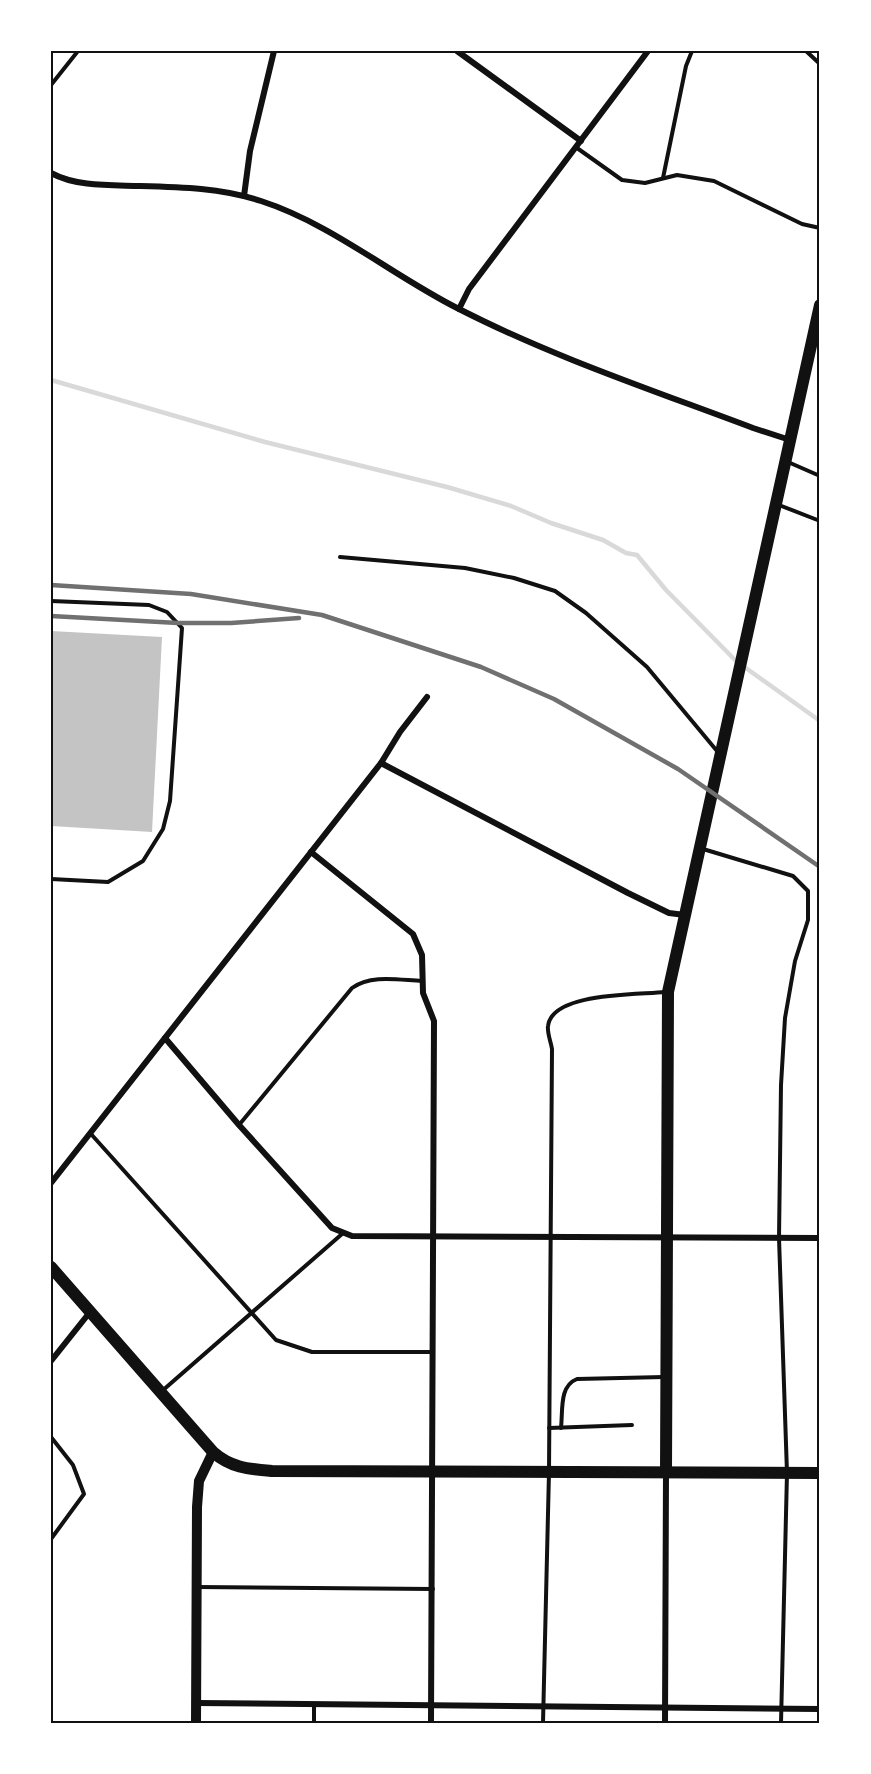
<svg xmlns="http://www.w3.org/2000/svg" width="871" height="1774" font-family="Arial,sans-serif">
  <style>
    .lines { fill: none; stroke-linecap: round; stroke-linejoin: round }
    .stream { stroke: #d9d9d9; stroke-width: 4.5 }
    .building { fill: #c4c4c4 }
    .service { stroke: #111; stroke-width: 4 }
    .minor { stroke: #111; stroke-width: 6 }
    .tertiary { stroke: #111; stroke-width: 10 }
    .secondary { stroke: #111; stroke-width: 12 }
    .rail { stroke: #707070; stroke-width: 4.5 }
    .neatline { fill: none; stroke: #111; stroke-width: 2 }
  </style>
  <rect width="100%" height="100%" fill="#fff"/>
  <g class="lines">
    <!-- stream -->
    <polyline class="stream" points="51,380 265,442 447,487 511,506 551,523 603,540 626,553 637,555 666,590 736,661 820,721"/>
  </g>
  <!-- building -->
  <polygon class="building" points="51,631 162,637 152,832 51,826"/>
  <g class="lines">
    <!-- service -->
    <g class="service">
      <polyline points="806,51 820,64"/>
      <polyline points="51,85 78,51"/>
      <polyline points="577,148 622,180 645,183 677,175 714,181 802,224 820,228"/>
      <polyline points="663,178 686,66 692,51"/>
      <polyline points="788,462 820,476"/>
      <polyline points="779,505 820,521"/>
      <polyline points="340,557 465,568 514,578 555,591 586,613 647,667 717,751"/>
      <polyline points="51,601 149,605 167,612 182,628 170,801 163,829 143,861 108,882 51,879"/>
      <polyline points="703,849 793,876 808,891 808,920 795,961 785,1018 781,1085 779,1238 787,1473 781,1723"/>
      <path d="M239 1125 352 988C371 974 399 980 422 981"/>
      <polyline points="91,1134 276,1340 312,1352 432,1352"/>
      <polyline points="162,1391 342,1234"/>
      <polyline points="549,1428 632,1425"/>
      <path d="M561 1428C563 1410 559 1386 577 1379L664 1377"/>
      <polyline points="51,1437 73,1465 84,1494 51,1539"/>
      <polyline points="197,1587 433,1589"/>
      <polyline points="314,1723 314,1704"/>
      <path d="M543 1723 549 1472 552 1049C551 1042 547 1033 548 1026 552 992 638 995 665 992"/>
    </g>
    <!-- minor -->
    <g class="minor">
      <polyline points="457,51 581,141"/>
      <path d="M51 173C77 187 111 185 140 186 181 187 222 188 261 201 332 224 393 276 459 309 553 357 655 391 753 428L790 440"/>
      <polyline points="244,196 250,151 274,51"/>
      <polyline points="459,309 469,289 648,51"/>
      <polyline points="381,763 628,893 669,913 685,915"/>
      <polyline points="311,852 413,934 422,955 423,993 434,1021 431,1723"/>
      <polyline points="165,1038 239,1125 332,1228 352,1236 820,1238"/>
      <polyline points="51,1183 381,763 400,732 427,697"/>
      <polyline points="51,1361 90,1312"/>
      <polyline points="196,1703 820,1709"/>
      <polyline points="665,1723 666,1473"/>
    </g>
    <!-- tertiary -->
    <polyline class="tertiary" points="196,1723 197,1507 199,1481 213,1452"/>
    <!-- secondary -->
    <g class="secondary">
      <path d="M51 1267 213 1452C231 1468 249 1469 272 1471L820 1473"/>
      <polyline points="666,1473 668,992 820,305"/>
    </g>
    <!-- rail -->
    <g class="rail">
      <polyline points="51,585 191,594 322,615 481,667 554,699 678,769 820,867"/>
      <polyline points="51,616 178,623 231,623 299,618"/>
    </g>
  </g>
  <!-- border -->
  <rect width="871" height="1774" fill="none" stroke="#ffffff" stroke-width="105"/>
  <rect x="52" y="52" width="766" height="1670" class="neatline"/>
</svg>
